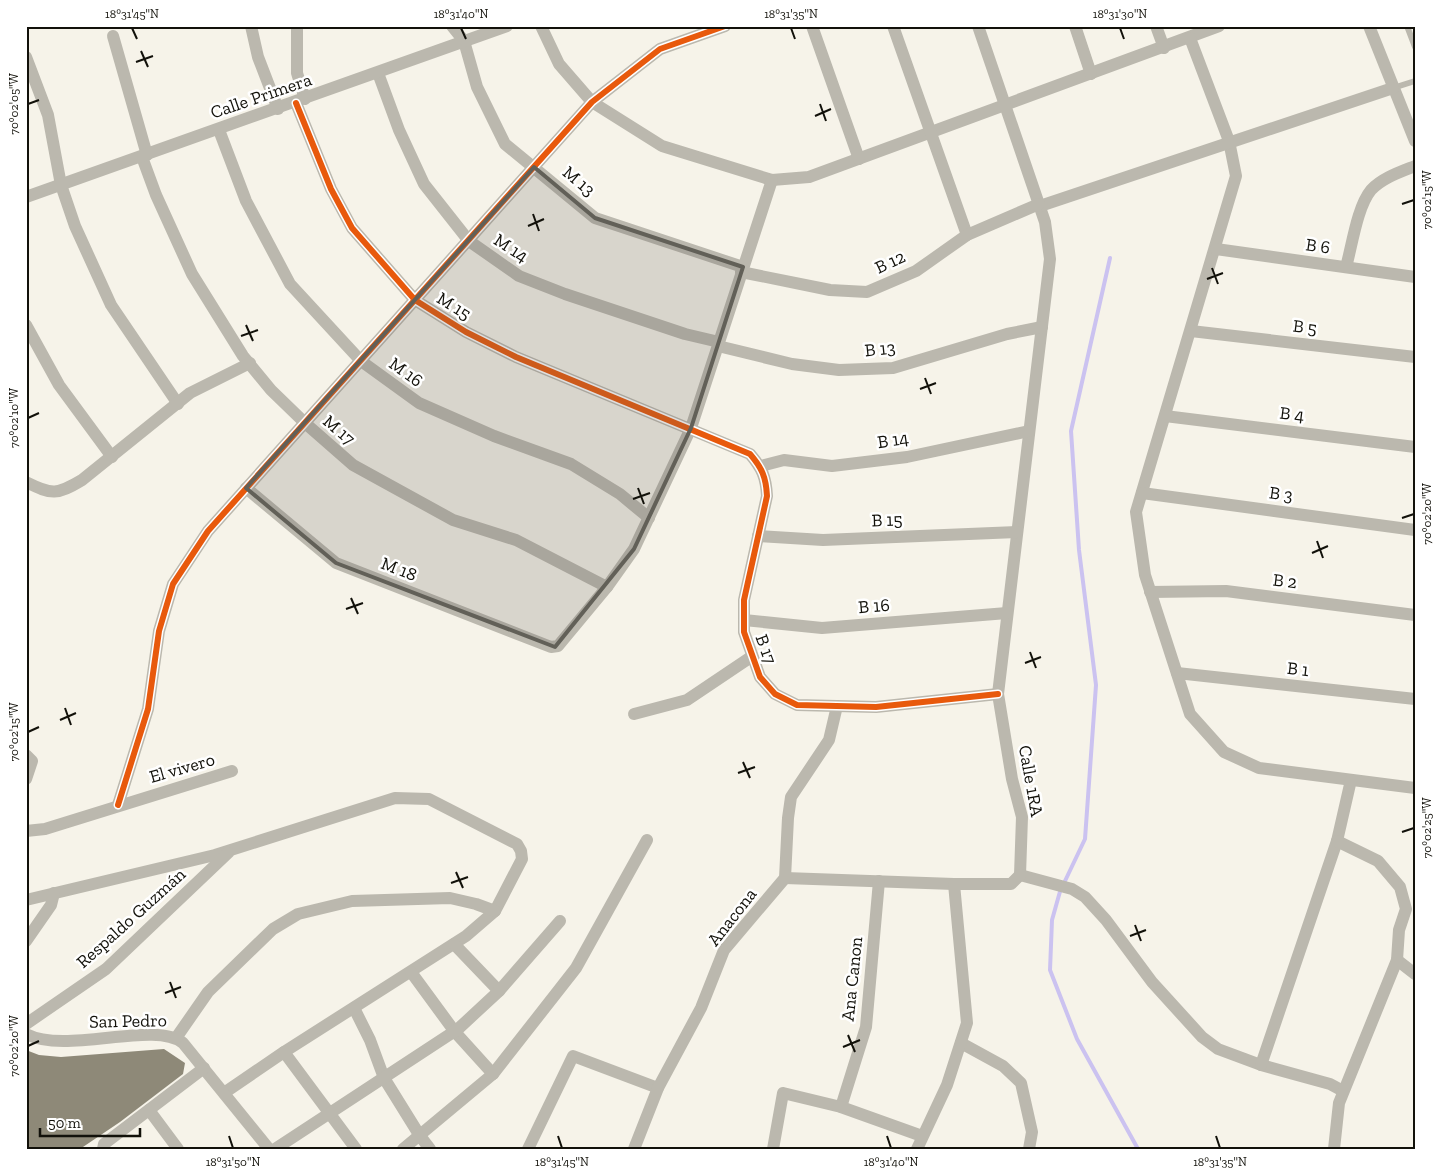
<svg xmlns="http://www.w3.org/2000/svg" width="1441" height="1175" font-family="'Zilla Slab',serif">
  <style>
    .lines { fill: none; stroke-linecap: round; stroke-linejoin: round }
    .stream { stroke: #cbc2f0; stroke-width: 4 }
    .building { fill: #8e8978 }
    .service { stroke: #bbb8ae; stroke-width: 6 }
    .minor { stroke: #bbb8ae; stroke-width: 12 }
    .cycleway-casing { stroke: #fff; stroke-width: 9 }
    .cycleway { stroke: #e8590c; stroke-width: 6 }
    .marked { fill: #626058; fill-opacity: 0.2; stroke: #626058; stroke-width: 4; stroke-linejoin: round }
    .ticks { fill: none; stroke: #12110a; stroke-width: 2 }
    .labels { text-anchor: middle; dominant-baseline: central; stroke-width: 5; stroke-linejoin: round; paint-order: stroke }
    .street-label { font-size: 18px; fill: #12110a; stroke: #fff }
    .neatline { fill: none; stroke: #12110a; stroke-width: 2 }
    .ticks-label { font-size: 12px; text-anchor: middle; fill: #12110a }
  </style>
  <rect width="100%" height="100%" fill="#f6f3e9"/>
  <g class="lines">
    <!-- stream -->
    <g class="stream">
      <polyline points="1065,881 1085,839 1096,685 1079,550 1071,431 1110,258"/>
      <polyline points="1061,888 1052,920 1050,970 1077,1039 1138,1149"/>
    </g>
  </g>
  <!-- building -->
  <polygon class="building" points="164,1049 185,1063 183,1074 120,1122 80,1149 26,1149 26,1050 39,1055 61,1057"/>
  <g class="lines">
    <!-- service -->
    <g class="service">
      <polyline points="1407,26 1415,47"/>
      <polyline points="1393,88 1415,81"/>
    </g>
    <!-- minor -->
    <g class="minor">
      <polyline points="251,26 258,57 278,109"/>
      <polyline points="297,26 297,73 305,99"/>
      <polyline points="452,26 464,41 477,87 505,144 595,218 743,267"/>
      <polyline points="541,26 559,64 592,102 662,146 772,180 809,177 1219,26"/>
      <polyline points="812,26 859,159"/>
      <polyline points="893,26 967,235"/>
      <polyline points="978,26 1045,222 1050,259 998,694 1012,779 1022,817 1020,875"/>
      <polyline points="1075,26 1091,74"/>
      <polyline points="1156,26 1164,48"/>
      <polyline points="1369,26 1415,141"/>
      <polyline points="113,36 147,155"/>
      <polyline points="1190,38 1229,141 1236,176 1136,512 1145,575 1190,714 1224,752 1259,768 1415,788"/>
      <polyline points="26,57 48,115 61,185 75,226 111,305 178,404"/>
      <polyline points="378,73 399,130 424,184 469,241 519,276 565,294 685,334 719,342"/>
      <path d="M296 103 331 189 352 228 415 300 466 332 516 357 750 454C762 468 766 477 767 496L744 600V632L760 677 775 694 797 705 876 707 998 694"/>
      <polyline points="219,130 246,201 290,284 361,361 419,403 494,436 571,464 620,494 649,518"/>
      <polyline points="142,157 156,195 192,274 243,356 271,390 305,423 353,465 453,520 516,540 607,587"/>
      <polyline points="26,197 507,26"/>
      <polyline points="1040,206 1393,88"/>
      <polyline points="1216,249 1415,277"/>
      <path d="M1346 267C1352 246 1357 207 1371 190 1382 178 1400 172 1415 166"/>
      <polyline points="741,272 830,290 867,292 916,271 967,235 1039,204"/>
      <polyline points="26,325 59,385 112,457"/>
      <polyline points="1191,331 1415,357"/>
      <polyline points="718,346 792,364 839,370 893,368 1007,334 1042,327"/>
      <polyline points="1165,416 1415,447"/>
      <polyline points="761,466 784,460 832,466 907,457 1029,431"/>
      <path d="M26 482C52 495 57 495 82 480L190 393 250 363"/>
      <polyline points="246,488 336,563 551,647 558,646 607,587 634,549 691,428 772,180"/>
      <polyline points="1142,493 1415,530"/>
      <polyline points="758,536 823,540 1017,532"/>
      <polyline points="1150,592 1226,591 1415,615"/>
      <polyline points="744,620 822,628 1007,613"/>
      <polyline points="1177,673 1415,699"/>
      <polyline points="634,714 687,700 751,657"/>
      <polyline points="26,755 32,761 26,779"/>
      <polyline points="118,805 148,709 159,631 173,584 208,531 592,102 660,49 725,26"/>
      <polyline points="26,831 45,829 232,771"/>
      <polyline points="1020,875 1072,889 1085,897 1106,920 1152,982 1202,1037 1218,1049 1261,1065 1330,1084 1343,1091"/>
      <polyline points="785,878 954,884"/>
      <polyline points="26,900 215,855 395,798 429,799 517,844 521,851 522,859 495,911 466,936 284,1052 224,1093"/>
      <polyline points="26,941 51,905 54,893"/>
      <polyline points="454,944 499,991"/>
      <polyline points="1397,960 1415,974"/>
      <polyline points="411,972 455,1032 493,1074"/>
      <polyline points="354,1008 370,1040 384,1078 420,1136 430,1149"/>
      <polyline points="26,1024 106,969 228,853"/>
      <path d="M26 1034C67 1055 154 1020 183 1043L269 1149"/>
      <polyline points="176,1038 208,992 273,929 298,914 352,901 450,898 476,904 495,911"/>
      <polyline points="961,1043 1003,1066 1021,1083 1032,1132 1029,1149"/>
      <polyline points="284,1052 356,1149"/>
      <polyline points="1261,1065 1337,841 1351,780"/>
      <polyline points="841,1107 866,1027 879,881"/>
      <polyline points="149,1110 178,1149"/>
      <polyline points="103,1149 104,1144 204,1068"/>
      <polyline points="275,1149 458,1029 499,991 560,921"/>
      <polyline points="403,1149 493,1074 576,968 647,840"/>
      <polyline points="528,1149 573,1056 658,1088"/>
      <polyline points="634,1149 658,1088 701,1008 724,950 785,878 788,818 791,797 829,740 837,706"/>
      <polyline points="773,1149 783,1093 841,1107 922,1136"/>
      <polyline points="917,1149 947,1085 967,1023 954,884 1011,884 1020,875"/>
      <polyline points="1334,1149 1339,1103 1397,960 1399,930 1406,909 1400,887 1378,861 1337,841"/>
    </g>
    <!-- cycleway casing -->
    <g class="cycleway-casing">
      <g id="cycleway">
        <path d="M296 103 331 189 352 228 415 300 466 332 516 357 750 454C762 468 766 477 767 496L744 600V632L760 677 775 694 797 705 876 707 998 694"/>
        <polyline points="118,805 148,709 159,631 173,584 208,531 592,102 660,49 725,26"/>
      </g>
    </g>
    <!-- cycleway -->
    <use href="#cycleway" class="cycleway"/>
  </g>
  <!-- marked area -->
  <path class="marked" d="M534 167 595 218 743 267 691 428 634 549 555 647 336 563 246 488Z"/>
  <!-- ticks -->
  <path class="ticks" d="M132 28 137 39M461 28 466 39M791 28 795 39M1120 28 1124 39M141 51 148 67M136 62 153 56M28 104 39 100M820 104 826 121M815 116 831 109M1402 204 1414 200M533 214 539 231M528 226 544 219M1212 268 1218 284M1207 279 1223 273M246 325 253 341M241 336 258 330M925 378 931 394M920 389 936 383M28 418 39 413M638 488 644 504M633 499 650 493M1402 518 1414 514M1317 541 1323 558M1312 553 1328 546M351 598 358 614M346 609 363 603M1030 652 1036 668M1025 663 1041 657M65 708 71 725M60 720 76 713M28 732 39 727M743 762 750 778M738 773 755 767M1402 832 1414 828M456 872 463 888M451 883 468 877M1135 925 1141 941M1130 936 1146 930M170 982 176 998M165 993 181 987M848 1035 855 1052M28 1046 39 1041M843 1047 860 1040M229 1136 233 1148M558 1136 562 1148M887 1136 891 1148M1216 1136 1220 1148"/>
  <g class="labels">
    <!-- street labels -->
    <g class="street-label">
      <text transform="translate(261 96) rotate(-19)">Calle Primera</text>
      <text transform="translate(579 181) rotate(40)">M 13</text>
      <text transform="translate(1318 246) rotate(8)">B 6</text>
      <text transform="translate(511 248) rotate(33)">M 14</text>
      <text transform="translate(890 262) rotate(-25)">B 12</text>
      <text transform="translate(454 306) rotate(32)">M 15</text>
      <text transform="translate(1305 327) rotate(7)">B 5</text>
      <text transform="translate(880 349) rotate(-6)">B 13</text>
      <text transform="translate(406 372) rotate(36)">M 16</text>
      <text transform="translate(1292 414) rotate(7)">B 4</text>
      <text transform="translate(339 430) rotate(41)">M 17</text>
      <text transform="translate(893 440) rotate(-8)">B 14</text>
      <text transform="translate(1281 494) rotate(8)">B 3</text>
      <text transform="translate(887 520) rotate(-2)">B 15</text>
      <text transform="translate(399 569) rotate(21)">M 18</text>
      <text transform="translate(1285 581) rotate(7)">B 2</text>
      <text transform="translate(874 606) rotate(-5)">B 16</text>
      <text transform="translate(766 649) rotate(70)">B 17</text>
      <text transform="translate(1298 669) rotate(6)">B 1</text>
      <text transform="translate(182 768) rotate(-16)">El vivero</text>
      <text transform="translate(1031 781) rotate(80)">Calle 1RA</text>
      <text transform="translate(732 917) rotate(-52)">Anacona</text>
      <text transform="translate(131 918) rotate(-42)">Respaldo Guzmán</text>
      <text transform="translate(852 979) rotate(-84)">Ana Canon</text>
      <text transform="translate(128 1021) rotate(-1)">San Pedro</text>
    </g>
  </g>
  <!-- border -->
  <rect width="1441" height="1175" fill="none" stroke="#ffffff" stroke-width="55"/>
  <!-- scale -->
  <path d="M40 1128v8h100v-8" fill="none" stroke="#12110a" stroke-width="2.5"/>
  <text x="48" y="1128" font-size="15" fill="#12110a" stroke="#ffffff" stroke-width="4" paint-order="stroke">50 m</text>
  <rect x="28" y="28" width="1386" height="1120" class="neatline"/>
  <g class="ticks-label">
    <text x="132" y="18">18°31'45"N</text>
    <text x="461" y="18">18°31'40"N</text>
    <text x="791" y="18">18°31'35"N</text>
    <text x="1120" y="18">18°31'30"N</text>
    <text transform="translate(14 104) rotate(-90)" y="4">70°02'05"W</text>
    <text transform="translate(1427 200) rotate(-90)" y="4">70°02'15"W</text>
    <text transform="translate(14 418) rotate(-90)" y="4">70°02'10"W</text>
    <text transform="translate(1427 514) rotate(-90)" y="4">70°02'20"W</text>
    <text transform="translate(14 732) rotate(-90)" y="4">70°02'15"W</text>
    <text transform="translate(1427 828) rotate(-90)" y="4">70°02'25"W</text>
    <text transform="translate(14 1046) rotate(-90)" y="4">70°02'20"W</text>
    <text x="233" y="1166">18°31'50"N</text>
    <text x="562" y="1166">18°31'45"N</text>
    <text x="891" y="1166">18°31'40"N</text>
    <text x="1220" y="1166">18°31'35"N</text>
  </g>
</svg>
